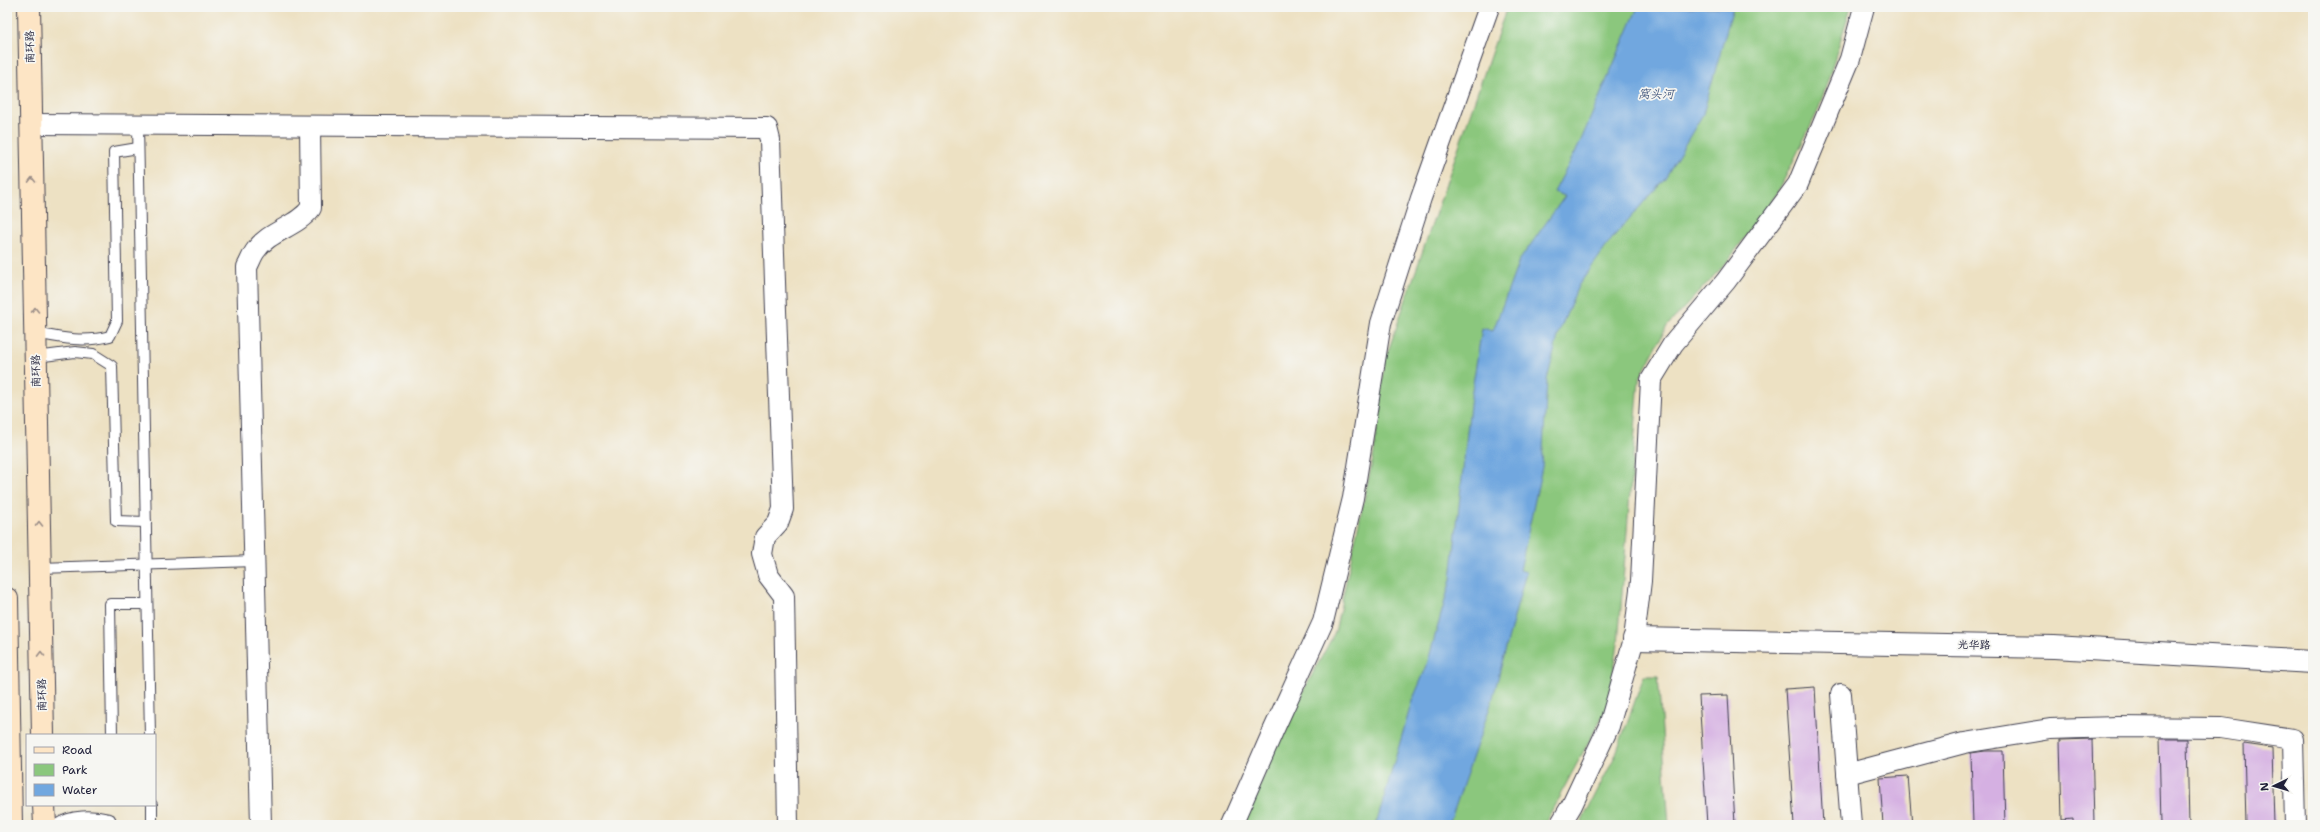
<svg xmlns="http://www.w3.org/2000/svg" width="2320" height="832" font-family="'Shantell Sans','LXGW WenKai TC',sans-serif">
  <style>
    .green { fill: #8bc77d; stroke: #56745c }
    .water { fill: #71a7df; stroke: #4a648d }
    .building { fill: #d5b0e2 }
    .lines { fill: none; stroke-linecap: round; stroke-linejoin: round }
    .service-casing { stroke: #403f4f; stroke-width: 12 }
    .minor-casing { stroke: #403f4f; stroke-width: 22 }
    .tertiary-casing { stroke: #403f4f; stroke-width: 24 }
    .secondary-casing { stroke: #403f4f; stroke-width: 24 }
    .service { stroke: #fff; stroke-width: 10 }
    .minor { stroke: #fff; stroke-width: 20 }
    .tertiary { stroke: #fff; stroke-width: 22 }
    .secondary { stroke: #fde5c5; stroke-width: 22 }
    .oneway { stroke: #9a8d87 }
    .labels { text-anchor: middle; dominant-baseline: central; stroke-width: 3.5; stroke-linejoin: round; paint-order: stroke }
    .street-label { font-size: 11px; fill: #22223b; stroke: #f6f6f2 }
    .water-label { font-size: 12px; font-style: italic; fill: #42577d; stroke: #f6f6f2 }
  </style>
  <rect width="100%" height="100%" fill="#f6f6f2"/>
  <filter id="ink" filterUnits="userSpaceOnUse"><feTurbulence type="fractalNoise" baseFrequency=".025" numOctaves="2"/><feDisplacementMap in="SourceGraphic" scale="8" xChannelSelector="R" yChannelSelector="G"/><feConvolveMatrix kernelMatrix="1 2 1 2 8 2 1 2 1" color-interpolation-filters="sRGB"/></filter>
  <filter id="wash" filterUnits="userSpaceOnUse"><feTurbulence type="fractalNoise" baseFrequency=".012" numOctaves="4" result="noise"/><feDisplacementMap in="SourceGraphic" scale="16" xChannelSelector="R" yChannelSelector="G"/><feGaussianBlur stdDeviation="0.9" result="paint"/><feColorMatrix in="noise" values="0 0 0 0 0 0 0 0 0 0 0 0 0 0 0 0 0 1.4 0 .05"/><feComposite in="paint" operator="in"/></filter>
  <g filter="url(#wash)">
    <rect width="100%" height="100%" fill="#ede1c3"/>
    <!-- green -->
    <g class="green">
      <polygon points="1507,7 1851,7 1818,111 1778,192 1727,262 1667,326 1639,380 1618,644 1608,706 1544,825 1243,825 1284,727 1335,632 1374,454 1385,360"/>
      <polygon points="1644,676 1658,676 1669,825 1580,825 1615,756"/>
    </g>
    <!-- water -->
    <polygon class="water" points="1638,7 1733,7 1703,114 1665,178 1614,236 1578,286 1559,332 1547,380 1542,467 1520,570 1526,572 1492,701 1449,825 1376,825 1412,701 1426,668 1451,579 1471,396 1482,328 1493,331 1519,261 1565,196 1554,192 1578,147"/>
    <g id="blocks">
      <!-- building -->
      <g class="building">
        <polygon points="1815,687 1823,825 1794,825 1785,689"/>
        <polygon points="1728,695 1735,825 1707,825 1699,696"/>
        <polygon points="2092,739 2094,825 2073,825 2073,819 2062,820 2060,740"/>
        <polygon points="2159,739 2187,739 2189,825 2161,825"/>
        <polygon points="2244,744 2272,748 2274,825 2246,825"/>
        <polygon points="1985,751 2003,751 2005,825 1973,825 1971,753"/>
        <polygon points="1908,776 1912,825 1883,825 1880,778"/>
      </g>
    </g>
  </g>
  <g filter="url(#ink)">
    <use href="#blocks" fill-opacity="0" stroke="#403f4f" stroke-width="1"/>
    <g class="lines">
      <!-- service casing -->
      <g class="service-casing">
        <g id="service">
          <polyline points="138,126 150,735"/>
          <path d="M35 333C61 338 84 343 110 336L117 321 114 152 138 148"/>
          <polyline points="36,357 75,352 93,354 112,366 116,521 146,522"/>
          <polyline points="40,568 254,561"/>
          <polyline points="112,735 110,604 147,604"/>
          <polyline points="152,805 152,825"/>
          <path d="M56 825C71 814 93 815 110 819L112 825"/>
        </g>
      </g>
      <!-- minor casing -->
      <g class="minor-casing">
        <g id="minor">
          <polyline points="31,124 767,128 770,140 783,509 778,523 765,537 762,554 768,575 784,596 788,825"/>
          <polyline points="1841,694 1851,825"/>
          <polyline points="1847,774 1964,743 2050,729 2117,727 2221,728 2293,739 2295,825"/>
          <path d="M261 825 247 267C250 262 252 255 256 250 269 231 297 227 311 208L310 127"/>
          <polyline points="1232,825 1274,729 1323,622 1353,498 1381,323 1421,198 1489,7"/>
          <polyline points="1560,825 1572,805 1609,726 1634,639 1641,581 1651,380 1673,344 1726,281 1798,184 1850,59 1864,7"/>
        </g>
      </g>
      <!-- tertiary casing -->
      <g class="tertiary-casing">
        <polyline id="tertiary" points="1634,639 2054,647 2313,662"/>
      </g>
      <!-- secondary casing -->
      <g class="secondary-casing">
        <g id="secondary">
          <polyline points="29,7 43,735"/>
          <polyline points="7,599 11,825"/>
          <polyline points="44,805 45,825"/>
        </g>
      </g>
      <!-- service -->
      <use href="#service" class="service"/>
      <!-- minor -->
      <use href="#minor" class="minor"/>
      <!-- tertiary -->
      <use href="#tertiary" class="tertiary"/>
      <!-- secondary -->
      <use href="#secondary" class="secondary"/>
    </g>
    <!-- one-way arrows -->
    <defs><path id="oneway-chevron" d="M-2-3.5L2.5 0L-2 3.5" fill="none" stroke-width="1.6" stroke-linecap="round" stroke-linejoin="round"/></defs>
    <g class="oneway">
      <use href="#oneway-chevron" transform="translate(32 180) rotate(-91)"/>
      <use href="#oneway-chevron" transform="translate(35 310) rotate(-91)"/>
      <use href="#oneway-chevron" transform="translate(39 524) rotate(-91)"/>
      <use href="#oneway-chevron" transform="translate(41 654) rotate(-91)"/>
    </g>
  </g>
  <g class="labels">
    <!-- street labels -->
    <g class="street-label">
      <text transform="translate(30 47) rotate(-91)">南环路</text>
      <text transform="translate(36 371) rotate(-91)">南环路</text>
      <text transform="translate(1974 645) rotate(1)">光华路</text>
      <text transform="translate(42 695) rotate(-91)">南环路</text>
    </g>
    <!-- water labels -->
    <g class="water-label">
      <text x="1656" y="94">窝头河</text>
    </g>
  </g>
  <!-- margin -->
  <rect width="2320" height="832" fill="none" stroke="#f6f6f2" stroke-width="24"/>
  <!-- legend -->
  <rect x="26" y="734" width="130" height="72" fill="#f6f6f2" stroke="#a1a1a9"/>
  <rect x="34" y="747" width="20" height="6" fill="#fde5c5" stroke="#a1a1a9"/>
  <text x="62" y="754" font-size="12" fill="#22223b">Road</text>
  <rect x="34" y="764" width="20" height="12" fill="#8bc77d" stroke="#a1a1a9"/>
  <text x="62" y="774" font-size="12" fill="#22223b">Park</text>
  <rect x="34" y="784" width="20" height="12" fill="#71a7df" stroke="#a1a1a9"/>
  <text x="62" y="794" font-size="12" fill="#22223b">Water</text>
  <!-- north arrow -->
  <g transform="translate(2274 786) rotate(265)" stroke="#f6f6f2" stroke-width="3" paint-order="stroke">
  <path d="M0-3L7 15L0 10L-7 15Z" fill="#22223b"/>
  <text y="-6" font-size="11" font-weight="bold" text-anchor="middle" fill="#22223b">N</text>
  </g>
</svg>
